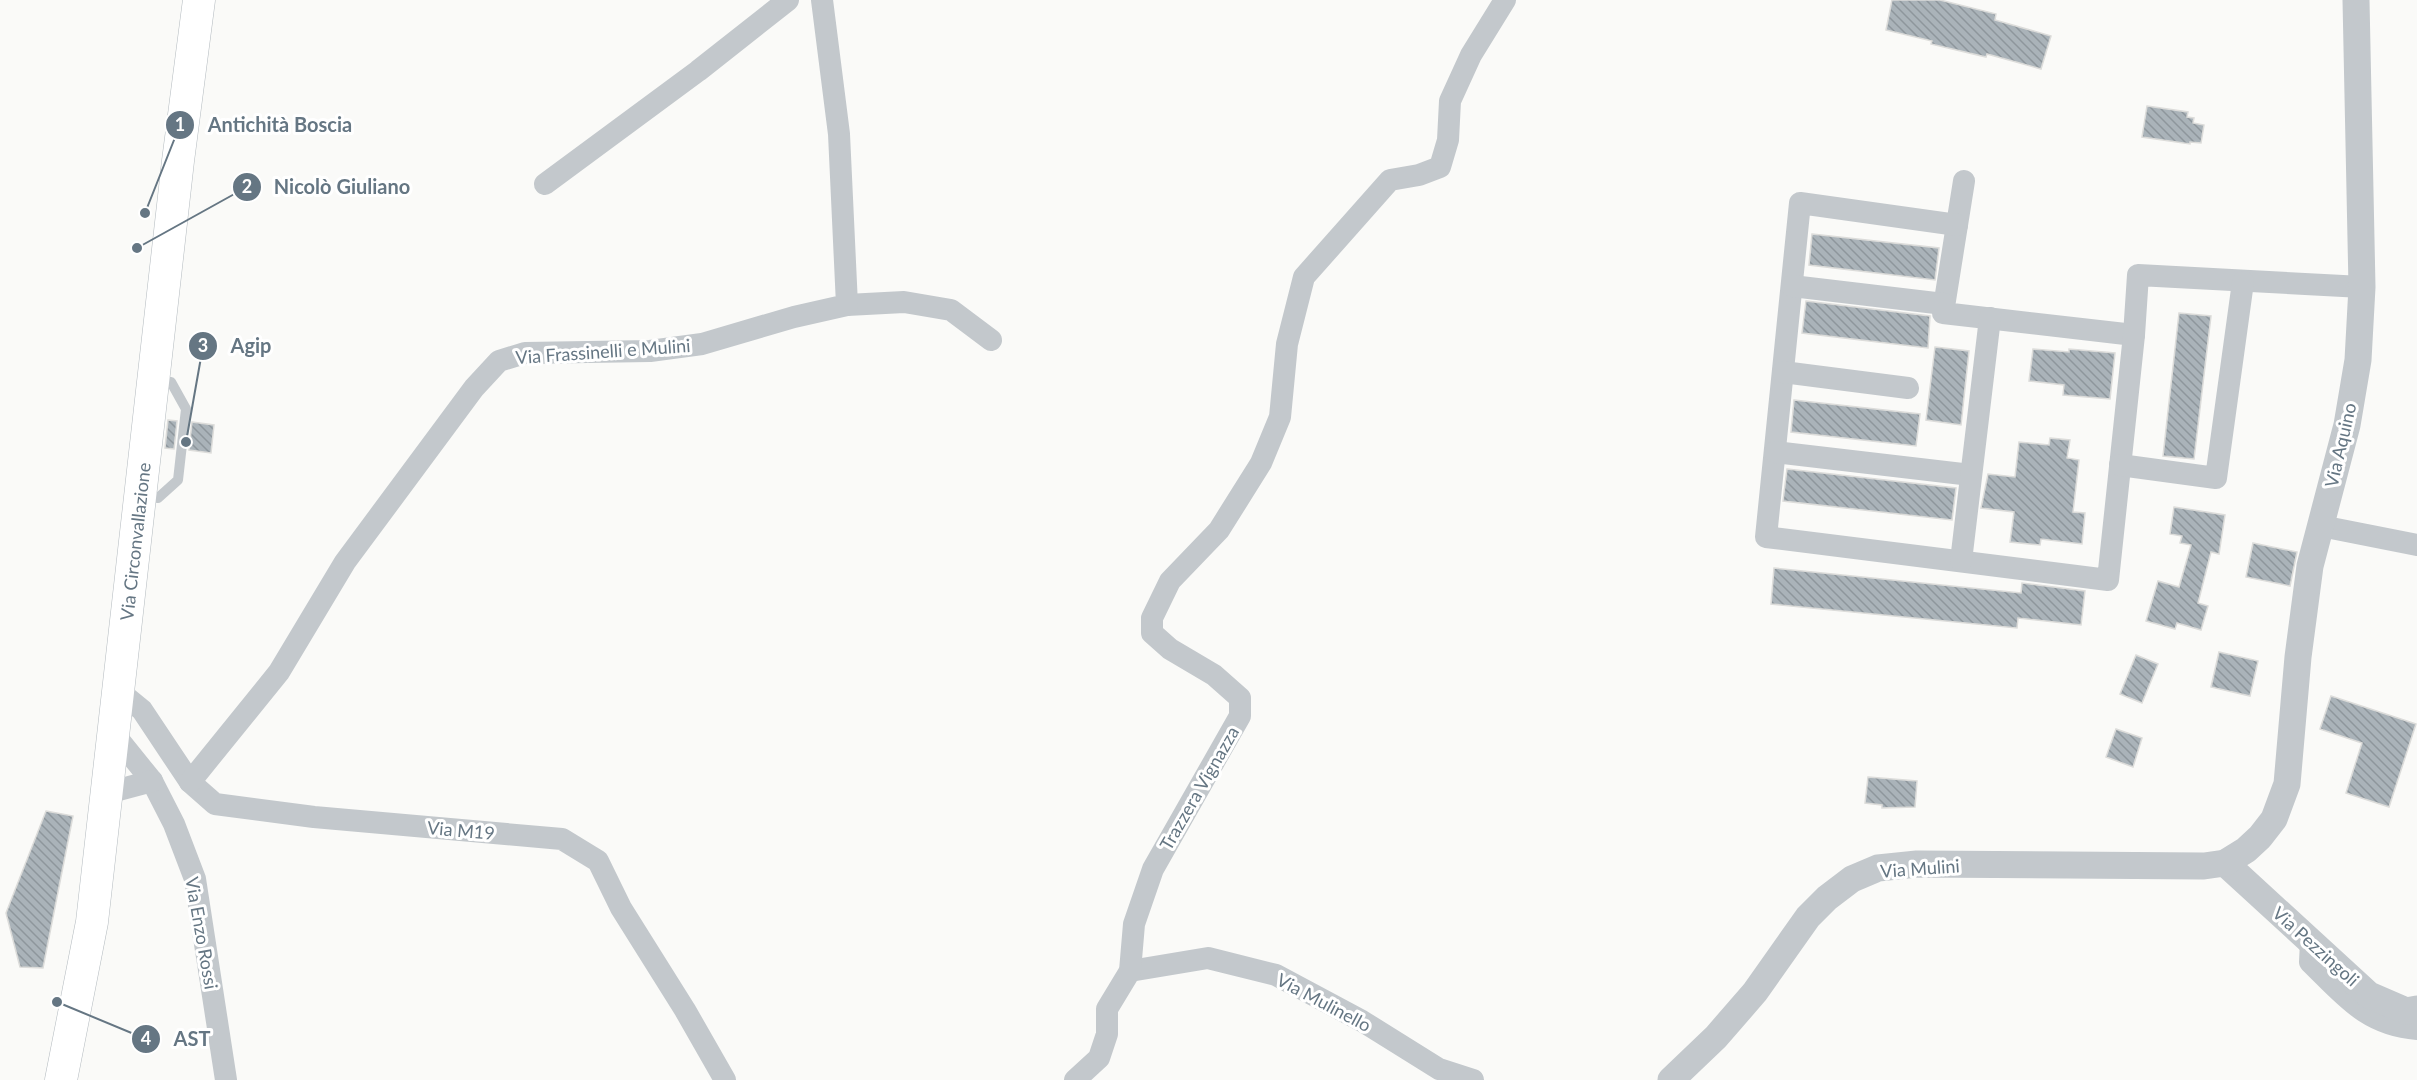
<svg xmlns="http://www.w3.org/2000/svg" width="2417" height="1080" font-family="Lato,sans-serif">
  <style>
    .building { fill: url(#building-back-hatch); stroke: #dcdcda; stroke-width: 1.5 }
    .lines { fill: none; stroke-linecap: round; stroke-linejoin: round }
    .secondary-casing { stroke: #b3babf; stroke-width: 33 }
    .service { stroke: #c3c8cc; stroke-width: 10 }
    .minor { stroke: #c3c8cc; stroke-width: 22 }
    .tertiary { stroke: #c3c8cc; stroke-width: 27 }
    .secondary { stroke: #fff; stroke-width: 32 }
    .labels { text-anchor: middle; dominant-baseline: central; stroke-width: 6; stroke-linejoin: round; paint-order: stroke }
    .street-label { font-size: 18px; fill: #657683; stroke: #fff }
    .leader { fill: none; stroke: #657683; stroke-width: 2 }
    .callout-dot { fill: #657683; stroke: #fff; stroke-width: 2 }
    .mark-label { font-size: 18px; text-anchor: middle; font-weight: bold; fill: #fff }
    .callout-label { font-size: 20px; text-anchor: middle; font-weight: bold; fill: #657683; stroke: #fff; stroke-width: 6; stroke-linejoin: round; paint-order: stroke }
  </style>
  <defs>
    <pattern id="building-back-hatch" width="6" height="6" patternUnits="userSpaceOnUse" patternTransform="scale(1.5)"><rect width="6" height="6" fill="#aab3b9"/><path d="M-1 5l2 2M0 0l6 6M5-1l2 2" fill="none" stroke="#8e969c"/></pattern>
  </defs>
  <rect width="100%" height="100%" fill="#fafaf8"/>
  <!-- building -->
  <g class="building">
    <polygon points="1892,0 1940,0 1996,14 1995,20 2051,36 2041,69 1987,54 1986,57 1931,44 1932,41 1886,30"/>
    <polygon points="2147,106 2188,112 2187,117 2194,118 2193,123 2204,125 2201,143 2190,142 2190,144 2142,137"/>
    <polygon points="1812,234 1939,248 1935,280 1809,265"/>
    <polygon points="1806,301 1930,316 1928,348 1802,333"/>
    <polygon points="2179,313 2211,316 2194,459 2163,456"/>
    <polygon points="1935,347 1969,351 1961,425 1926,420"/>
    <polygon points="2033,349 2069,352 2069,349 2115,353 2110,399 2063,395 2064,385 2029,381"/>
    <polygon points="1794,400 1920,414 1916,446 1791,432"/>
    <polygon points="168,420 177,421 174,449 165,448"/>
    <polygon points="192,422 214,425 211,453 189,450"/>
    <polygon points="2050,438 2070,440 2067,458 2079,460 2073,512 2085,513 2082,544 2041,539 2040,545 2010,542 2014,512 1981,508 1988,474 2015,477 2019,442 2049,445"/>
    <polygon points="1787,469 1956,488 1952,520 1783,501"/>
    <polygon points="2174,507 2225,515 2219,554 2211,552 2198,603 2208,606 2201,630 2177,623 2175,629 2146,621 2158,581 2179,587 2191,545 2180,543 2182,536 2170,534"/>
    <polygon points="2253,543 2297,552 2290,586 2246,577"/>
    <polygon points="1774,568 2021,593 2022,583 2085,591 2081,625 2018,618 2017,628 1771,604"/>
    <polygon points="2219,652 2258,661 2250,696 2211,687"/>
    <polygon points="2136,655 2158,664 2142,703 2120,694"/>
    <polygon points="2331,696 2416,724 2389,807 2346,793 2362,743 2320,729"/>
    <polygon points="2116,729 2142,738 2133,767 2106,757"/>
    <polygon points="1868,777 1917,781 1915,807 1882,808 1882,805 1865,803"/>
    <polygon points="46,811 73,816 43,968 20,967 6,913"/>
  </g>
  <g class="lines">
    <!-- secondary casing -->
    <g class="secondary-casing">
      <g id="secondary">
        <path id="s1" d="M61 1080 92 922 178 161 199 0"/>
      </g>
    </g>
    <!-- service -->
    <polyline class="service" points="144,496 158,498 178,480 186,409 171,382 156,381"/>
    <!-- minor -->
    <g class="minor">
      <polyline points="1964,181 1943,313 2134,335"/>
      <polyline points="545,184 698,71 788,0"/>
      <polyline points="1957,225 1800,203 1766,537 2108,580 2134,335 2138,275 2362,287"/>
      <polyline points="1792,286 1944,304"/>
      <polyline points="847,305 904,302 951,310 991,340"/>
      <polyline points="1783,372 1908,388"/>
      <polyline points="1775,452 1971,475"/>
      <polyline points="2120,465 2216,478 2243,282"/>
      <polyline points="2321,526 2417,545"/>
      <polyline points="1961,561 1990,318"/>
      <polyline points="120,692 142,710 190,782 215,804 314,817 562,839 598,861 621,908 685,1010 725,1080"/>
      <polyline points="114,734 152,781 174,824 195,879 226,1080"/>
      <polyline points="190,782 279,672 345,562 474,388 499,361 525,353 650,351 702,344 794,317 847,305 839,134 822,0"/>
      <polyline points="107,793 152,781"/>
      <path d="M2311 942 2310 962C2344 995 2366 1025 2417 1029"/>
      <polyline points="1130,971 1208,958 1276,975 1362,1021 1439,1069 1473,1080"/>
      <polyline points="1075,1080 1099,1058 1107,1034 1107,1009 1130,971 1134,924 1153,869 1240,716 1240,698 1214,675 1170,649 1152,633 1152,618 1170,581 1219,530 1261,463 1280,417 1287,344 1304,277 1390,180 1419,175 1440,167 1448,140 1450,101 1471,55 1505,0"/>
    </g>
    <!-- tertiary -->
    <g class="tertiary">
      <polyline points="2225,863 2369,995 2406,1011 2417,1009"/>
      <polyline points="1671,1080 1716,1037 1755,992 1808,917 1827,898 1852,879 1878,868 1917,864 2204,866 2225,863 2246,850 2260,837 2274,819 2287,784 2298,657 2310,566 2347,425 2358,360 2362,287 2356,0"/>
    </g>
    <!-- secondary -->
    <use href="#secondary" class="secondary"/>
  </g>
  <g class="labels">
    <!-- street labels -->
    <g class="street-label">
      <text transform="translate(603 351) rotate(-4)">Via Frassinelli e Mulini</text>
      <text transform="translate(2340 445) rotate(-77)">Via Aquino</text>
      <text stroke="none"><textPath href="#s1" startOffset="544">Via Circonvallazione</textPath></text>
      <text transform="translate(1199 788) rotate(-60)">Trazzera Vignazza</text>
      <text transform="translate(461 830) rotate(5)">Via M19</text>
      <text transform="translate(1920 868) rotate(-4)">Via Mulini</text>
      <text transform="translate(202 933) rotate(80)">Via Enzo Rossi</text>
      <text transform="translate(2316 946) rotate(42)">Via Pezzingoli</text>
      <text transform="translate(1324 1002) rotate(28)">Via Mulinello</text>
    </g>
  </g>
  <!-- callouts -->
  <path class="leader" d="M145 213L180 125M137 248L247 187M186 442L203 346M57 1002L146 1039"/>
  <g class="callout-dot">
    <circle cx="145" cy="213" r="6"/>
    <circle cx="137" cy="248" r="6"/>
    <circle cx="186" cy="442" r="6"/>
    <circle cx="57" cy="1002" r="6"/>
    <circle cx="180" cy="125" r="15"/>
    <circle cx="247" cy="187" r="15"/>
    <circle cx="203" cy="346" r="15"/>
    <circle cx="146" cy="1039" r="15"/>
  </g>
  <g class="mark-label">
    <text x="180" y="131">1</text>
    <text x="247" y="193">2</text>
    <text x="203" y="352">3</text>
    <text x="146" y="1045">4</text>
  </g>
  <g class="callout-label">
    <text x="280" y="132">Antichità Boscia</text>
    <text x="342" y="194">Nicolò Giuliano</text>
    <text x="251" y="353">Agip</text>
    <text x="192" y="1046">AST</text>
  </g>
</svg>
